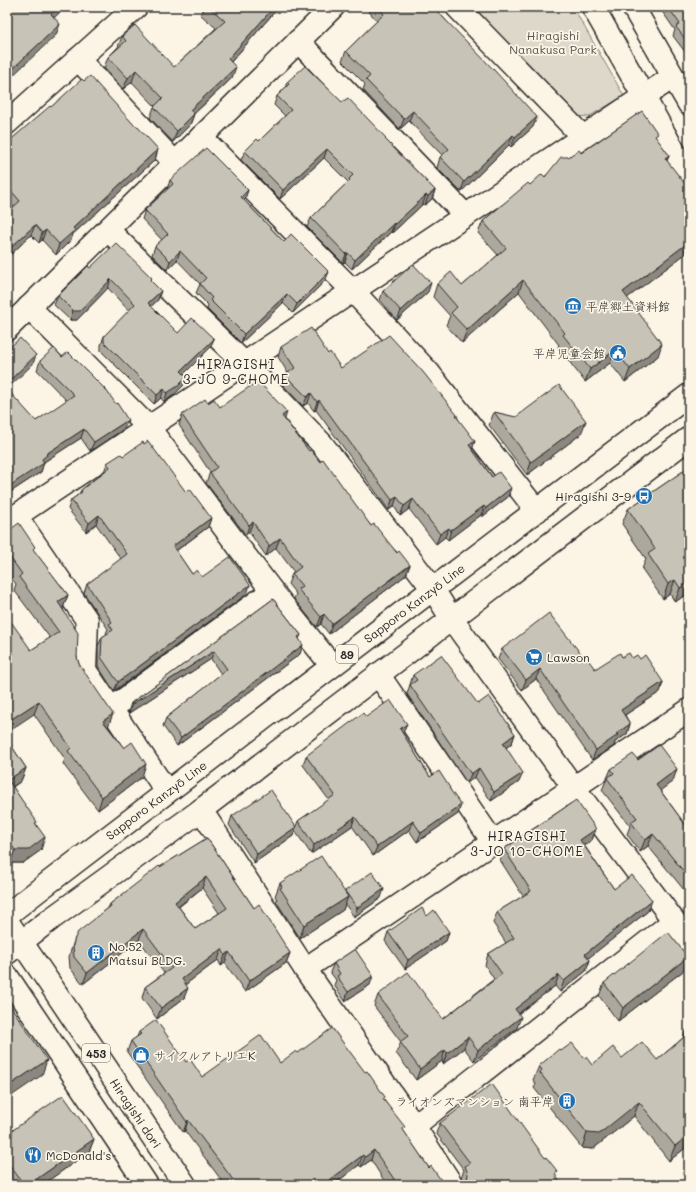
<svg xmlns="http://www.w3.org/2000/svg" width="696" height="1192" font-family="Mali,'Klee One',sans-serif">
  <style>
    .park { fill: #ded8ca; stroke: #84827a }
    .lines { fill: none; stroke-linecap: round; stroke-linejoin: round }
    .minor-casing { stroke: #2b2b2b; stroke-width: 25 }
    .tertiary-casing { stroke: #2b2b2b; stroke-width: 25 }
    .primary-casing { stroke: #2b2b2b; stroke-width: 25 }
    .trunk-casing { stroke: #2b2b2b; stroke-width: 25 }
    .minor { stroke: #fcf5e5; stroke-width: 22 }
    .tertiary { stroke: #fcf5e5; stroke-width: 22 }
    .primary { stroke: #fcf5e5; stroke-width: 22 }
    .trunk { stroke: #fcf5e5; stroke-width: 22 }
    .wall { fill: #aca89d; stroke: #2b2b2b; fill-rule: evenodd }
    .shaded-wall { fill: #8c8880; stroke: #2b2b2b }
    .building { fill: #c8c3b7; stroke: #2b2b2b; fill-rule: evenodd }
    .labels { text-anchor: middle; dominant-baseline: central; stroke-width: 3.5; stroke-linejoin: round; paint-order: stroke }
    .shield { fill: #fcf5e5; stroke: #6a6863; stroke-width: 1 }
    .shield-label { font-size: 11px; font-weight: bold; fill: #2b2b2b }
    .park-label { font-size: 12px; fill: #585653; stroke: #fcf5e5 }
    .poi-label { font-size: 12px; fill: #2b2b2b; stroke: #fcf5e5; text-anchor: start }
    .street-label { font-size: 12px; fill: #2b2b2b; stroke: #fcf5e5 }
    .neighbourhood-label { font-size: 13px; letter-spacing: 1px; fill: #2b2b2b; stroke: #fcf5e5 }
  </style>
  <rect width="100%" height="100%" fill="#fcf5e5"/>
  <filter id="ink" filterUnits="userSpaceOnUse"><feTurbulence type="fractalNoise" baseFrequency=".025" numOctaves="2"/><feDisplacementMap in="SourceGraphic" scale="8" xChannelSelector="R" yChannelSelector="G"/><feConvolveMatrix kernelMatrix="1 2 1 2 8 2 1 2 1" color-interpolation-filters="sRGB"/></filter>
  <g filter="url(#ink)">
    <!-- park -->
    <polygon class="park" points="468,7 573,7 624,96 588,117 577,116"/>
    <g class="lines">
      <!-- minor casing -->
      <g class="minor-casing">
        <g id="minor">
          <polyline points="457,7 583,137"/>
          <polyline points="593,7 644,97 689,178"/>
          <polyline points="633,7 689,104"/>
          <polyline points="298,41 465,215"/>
          <polyline points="78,59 175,163"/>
          <polyline points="201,137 353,291 429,373 537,511"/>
          <polyline points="108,230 244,363 322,444 433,589 451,618 574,788 689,941"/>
          <polyline points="29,307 149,428 272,591 332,666"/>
          <polyline points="7,329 333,7"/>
          <polyline points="16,516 87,620 85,670 167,792"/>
          <polyline points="7,522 673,77"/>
          <polyline points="378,674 493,842"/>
          <polyline points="111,709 272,591"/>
          <polyline points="201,810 305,969 414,1126 452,1185"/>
          <polyline points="305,969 689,710"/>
          <polyline points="414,1126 674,921"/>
        </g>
      </g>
      <!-- tertiary casing -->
      <g class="tertiary-casing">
        <polyline id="tertiary" points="7,123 136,7"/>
      </g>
      <!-- primary casing -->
      <g class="primary-casing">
        <g id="primary">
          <polyline points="7,915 35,893 433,589 689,395"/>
          <polyline points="7,953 51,919 201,810 689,438"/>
        </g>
      </g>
      <!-- trunk casing -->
      <g class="trunk-casing">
        <g id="trunk">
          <polyline points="7,921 48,981 185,1185"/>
          <polyline points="7,976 147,1185"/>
        </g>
      </g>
      <!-- minor -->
      <use href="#minor" class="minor"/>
      <!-- tertiary -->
      <use href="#tertiary" class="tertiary"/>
      <!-- primary -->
      <use href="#primary" class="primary"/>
      <!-- trunk -->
      <use href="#trunk" class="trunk"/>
    </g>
    <!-- wall -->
    <g class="wall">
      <polygon points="204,7 282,7 279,10 277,9 231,62 232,78 194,114 190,125 173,142 150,118 154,107 155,106 132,82 123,89 104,68 108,57 118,47 122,36 174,67 216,28 201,15"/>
      <polygon points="365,7 441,7 438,11 533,127 511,147 509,145 461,192 437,168 440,157 442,155 409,121 400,129 363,90 365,84 342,61 346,51 377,21"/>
      <polygon points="659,7 689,7 689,57 673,36 675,30"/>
      <polygon points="84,81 135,126 158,149 155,160 73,234 71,240 56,255 42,240 39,243 31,235 7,258 7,213 13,208 7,201 7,143 51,107"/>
      <polygon points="287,82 342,102 385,139 435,190 432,199 425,205 423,204 392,233 391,232 352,269 345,262 343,263 307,227 311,218 348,182 324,158 280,199 241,160 245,151 259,141 285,116 274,105 277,96 285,88"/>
      <polygon points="656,138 669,155 667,160 689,251 627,298 658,356 625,382 610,363 585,382 558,347 559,345 519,292 462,343 446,325 450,316 433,297 437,284 462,286 498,255 478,233 483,221 530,185 545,177 568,157 581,153"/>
      <polygon points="170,180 248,190 244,200 284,242 325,281 293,313 283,303 241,343 207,309 208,305 196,293 200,284 177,260 167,270 152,255 155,246 162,240 142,219 145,210 167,190"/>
      <polygon points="90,268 151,281 158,300 151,306 178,333 210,348 184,374 183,386 174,395 164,402 161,398 154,404 101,351 101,345 104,336 129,311 108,288 77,320 70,320 54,305 58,296"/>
      <polygon points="383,291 428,292 397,320 380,300"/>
      <polygon points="281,347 328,354 341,368 457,415 457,416 472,450 508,497 482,517 481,515 448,540 445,537 436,544 409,509 400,516 394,506 389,510 316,410 314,411 308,403 303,406 282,384 285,375 288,373 278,357"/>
      <polygon points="40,361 124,429 90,451 81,438 44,462 41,472 12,491 36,421 67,401 37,370"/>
      <polygon points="208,403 220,407 285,419 309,451 371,526 410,565 406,575 329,634 321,624 317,627 294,599 296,594 288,584 292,574 294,572 276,548 266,556 249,532 246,535 206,483 210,472 179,425 182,415"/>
      <polygon points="494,412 581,434 527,475 489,425"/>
      <polygon points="123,456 186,492 211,518 208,527 176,551 192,574 247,594 114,691 98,666 98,646 102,637 107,634 106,633 108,629 84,593 87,584 121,559 96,524 86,532 68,509 71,500 79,494 81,490 104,472 107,463"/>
      <polygon points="689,467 689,596 687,594 675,602 670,594 663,599 642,569 646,559 622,524 628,509"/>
      <polygon points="7,532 34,551 68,595 63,608 79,664 108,727 142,777 98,810 63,764 65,759 34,714 31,650 50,638 14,590 16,584 7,572"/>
      <polygon points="273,599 301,635 299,639 300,654 177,746 163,726 166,718 221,674 211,659 129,713 128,712 131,703"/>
      <polygon points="502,649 585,659 595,669 622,657 640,659 663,682 660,692 625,715 630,724 627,734 615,742 614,746 592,760 536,679 522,690 498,659"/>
      <polygon points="413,675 478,704 515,734 512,743 506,748 519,782 491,801 475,777 467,783 407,694"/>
      <polygon points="366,717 403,733 403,734 430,777 450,789 458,814 417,842 409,830 373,856 352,826 311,854 295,831 293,836 254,863 229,825 232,816 296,826 298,821 329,800 303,765 306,756"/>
      <polygon points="7,739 26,768 21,781 13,787 36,824 41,850 23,863 10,863 7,858"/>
      <polygon points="638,760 673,781 660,790 687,827 689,825 689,896 648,846 640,852 627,834 630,826 602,790 611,769"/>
      <polygon points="596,829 592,840 584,845 614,889 652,900 648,911 588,958 590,960 586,971 560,992 555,986 518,1014 517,1028 474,1061 464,1048 443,1064 442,1061 416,1080 396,1053 401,1042 374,1006 378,995 443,1019 494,979 485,965 488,954 506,943 493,923 497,912 523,896 500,860 504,849"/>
      <path d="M207 838 254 908 290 953 286 963 245 992 225 963 221 966 218 960 186 984 184 998 157 1019 142 998 145 987 164 973 139 940 83 984 70 968 69 956 75 938 108 908 110 904 160 867ZM202 888 219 913 195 929 179 907Z"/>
      <polygon points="280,883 345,892 345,891 381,898 354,917 345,904 343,910 300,938 276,901 277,899 275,896"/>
      <polygon points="427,916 449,932 446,941 405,969 385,941 388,932"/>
      <polygon points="334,963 370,985 345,1001 334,985 336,980 330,972"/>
      <polygon points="683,971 618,1021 599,996 604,983"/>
      <polygon points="689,1028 689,1145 669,1161 634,1116 593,1149 582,1148 534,1088 536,1084 533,1080 539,1066 561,1051 584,1058 592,1065 622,1058 657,1060 683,1038 686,1030"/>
      <polygon points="139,1032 186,1062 202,1077 280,1063 298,1053 384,1100 403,1130 429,1168 443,1183 449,1185 387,1185 371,1160 361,1167 359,1165 333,1185 225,1185 185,1131 183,1132 127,1052 131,1041 137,1037"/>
      <polygon points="440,1123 556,1177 464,1183 461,1177 464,1170 436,1133"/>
      <polygon points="7,1134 94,1139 89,1152 42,1185 10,1185 7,1181"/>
    </g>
    <!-- shaded-wall -->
    <g class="shaded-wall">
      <polygon points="58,7 66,7 46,25 51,14"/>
      <polygon points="274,7 278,7 277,9 224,70 228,59"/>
      <polygon points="435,7 441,7 441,8 431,18"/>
      <polygon points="60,24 56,35 7,81 7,74"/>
      <polygon points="236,67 232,78 186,121 190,110"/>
      <polygon points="136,70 132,82 123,89 128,78"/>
      <polygon points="413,111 409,121 400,129 404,119"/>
      <polygon points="194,114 190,125 173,142 177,131"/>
      <polygon points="537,117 533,127 511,147 515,137"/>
      <polygon points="513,135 509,145 461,192 464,182"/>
      <polygon points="158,149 155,160 73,234 71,240 56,255 59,244 73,228"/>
      <polygon points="327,149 324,158 280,199 283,190"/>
      <polygon points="669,155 665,168 665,158"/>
      <polygon points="248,190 245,199 238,206 241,197"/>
      <polygon points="435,190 432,199 425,205 428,196"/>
      <polygon points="426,195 423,204 392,233 395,224"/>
      <polygon points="394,223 391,232 352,269 355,260"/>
      <polygon points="35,225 31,235 7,258 7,251"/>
      <polygon points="46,230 42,240 39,243 42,233"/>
      <polygon points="689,242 689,251 618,305 623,292"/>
      <polygon points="180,251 177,260 167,270 170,261"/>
      <polygon points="348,253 345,262 343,263 346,254"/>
      <polygon points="329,272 325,281 293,313 297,304"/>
      <polygon points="111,279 108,288 77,320 70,320 73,311"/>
      <polygon points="523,280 519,292 462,343 467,330"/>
      <polygon points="431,283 428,292 397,320 401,311"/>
      <polygon points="161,291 158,300 145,312 148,303"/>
      <polygon points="287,294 283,303 241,343 244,334"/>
      <polygon points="214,339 210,348 178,380 181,371"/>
      <polygon points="662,344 658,356 625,382 630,369"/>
      <polygon points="615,350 610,363 585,382 590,369"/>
      <polygon points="36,355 33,364 7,389 7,383"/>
      <polygon points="187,377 183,386 174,395 164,402 167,393"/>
      <polygon points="164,389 161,398 154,404 157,395"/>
      <polygon points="311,393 308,403 303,406 307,397"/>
      <polygon points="319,400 316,410 314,411 317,402"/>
      <polygon points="287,412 284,422 282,416"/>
      <polygon points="128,420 124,429 90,451 94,442"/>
      <polygon points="586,421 581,434 527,475 531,462"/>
      <polygon points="84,429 81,438 44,462 41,472 12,491 7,495 7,489 42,459 46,454"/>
      <polygon points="475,441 472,450 469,445"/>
      <polygon points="511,488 508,497 482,517 486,508"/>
      <polygon points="397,497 394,506 389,510 392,500"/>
      <polygon points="413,499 409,509 400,516 404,506"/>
      <polygon points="484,506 481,515 448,540 451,530"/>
      <polygon points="99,515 96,524 86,532 89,523"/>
      <polygon points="211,518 208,527 170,555 173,546"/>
      <polygon points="253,522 249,532 246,535 249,525"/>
      <polygon points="449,528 445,537 436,544 440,534"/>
      <polygon points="280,538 276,548 266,556 269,546"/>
      <polygon points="410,565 406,575 329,634 332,624"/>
      <polygon points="675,580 670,594 663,599 668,584"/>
      <polygon points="689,582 689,589 687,594 675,602 680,588"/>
      <polygon points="250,585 247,594 114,691 118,682"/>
      <polygon points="68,595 63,608 54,615 58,602"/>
      <polygon points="324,614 321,624 317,627 321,617"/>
      <polygon points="303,645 300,654 177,746 181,738"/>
      <polygon points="214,651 211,659 129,713 132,704"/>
      <polygon points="540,669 536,679 522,690 526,680"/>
      <polygon points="663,682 660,692 617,720 621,710"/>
      <polygon points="39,701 34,714 7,732 7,722"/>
      <polygon points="113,714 108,727 103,721"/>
      <polygon points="407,724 403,733 397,738 400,729"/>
      <polygon points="630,724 627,734 615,742 614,746 592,760 596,750 616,734"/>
      <polygon points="515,734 512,743 500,752 503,743"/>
      <polygon points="146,764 142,777 98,810 102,797"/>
      <polygon points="26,768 21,781 7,790 8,780"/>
      <polygon points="479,768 475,777 467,783 471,774"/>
      <polygon points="677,769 673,781 652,797 656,785"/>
      <polygon points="523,773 519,782 491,801 494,792"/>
      <polygon points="461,805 458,814 417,842 421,833"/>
      <polygon points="355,817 352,826 311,854 314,845"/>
      <polygon points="413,821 409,830 373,856 377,847"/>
      <polygon points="296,827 293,836 254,863 257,854"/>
      <polygon points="596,829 592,840 576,851 580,840"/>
      <polygon points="653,834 648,846 640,852 645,840"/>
      <polygon points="45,837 41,850 23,863 10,863 15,850"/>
      <polygon points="206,877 202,888 171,912 175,902"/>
      <polygon points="384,889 381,898 354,917 357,908"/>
      <polygon points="348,897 343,910 300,938 304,925"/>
      <polygon points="652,900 648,911 581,964 585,954"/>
      <polygon points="143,929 139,940 83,984 87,973"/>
      <polygon points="449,932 446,941 405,969 408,960"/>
      <polygon points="222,949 218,960 178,990 182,979"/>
      <polygon points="229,952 225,963 221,966 225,955"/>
      <polygon points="290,953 286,963 245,992 249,981"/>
      <polygon points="688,957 683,971 618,1021 623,1008"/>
      <polygon points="590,960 586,971 560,992 564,981"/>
      <polygon points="559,975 555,986 511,1019 515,1009"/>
      <polygon points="373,976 370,985 345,1001 348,992"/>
      <polygon points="188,988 184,998 157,1019 161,1008"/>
      <polygon points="521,1017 517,1028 474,1061 478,1050"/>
      <polygon points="468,1037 464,1048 443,1064 447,1053"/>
      <polygon points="445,1050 442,1061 416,1080 420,1069"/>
      <polygon points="47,1060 42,1075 7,1099 7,1087"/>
      <polygon points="639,1102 634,1116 593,1149 582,1148 587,1133"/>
      <polygon points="188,1120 185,1131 183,1132 187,1122"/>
      <polygon points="689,1135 689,1145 669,1161 675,1146"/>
      <polygon points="94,1139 89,1152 42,1185 28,1185"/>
      <polygon points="374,1150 371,1160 361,1167 365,1157"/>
      <polygon points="363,1155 359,1165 333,1185 323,1185"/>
      <polygon points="400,1180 398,1185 395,1185 396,1182"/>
    </g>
    <!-- building -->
    <g class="building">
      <polygon points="7,7 58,7 51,14 60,24 7,74"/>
      <polygon points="209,7 274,7 228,59 236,67 190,110 194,114 177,131 154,107 163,98 136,70 128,78 108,57 126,41 122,36 135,25 174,67 225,21"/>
      <polygon points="378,7 435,7 434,8 494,70 537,117 515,137 513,135 464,182 440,157 449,149 413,111 404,119 366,80 370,76 346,51 384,14"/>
      <polygon points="668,7 689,7 689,44 676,27 680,24"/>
      <polygon points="305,66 342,102 348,98 386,138 385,139 435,190 428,196 426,195 395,224 394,223 355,260 348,253 346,254 311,218 350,180 349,179 353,175 327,149 283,190 245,151 257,139 259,141 291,110 277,96 289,84 287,82"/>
      <polygon points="90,76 135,126 136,125 158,149 73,228 75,230 59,244 46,230 42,233 35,225 7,251 7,213 20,201 7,186 7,143 50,106 51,107 82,79 84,81"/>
      <polygon points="642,111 658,134 655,136 669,155 665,158 689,189 689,194 687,195 689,197 689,242 623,292 662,344 630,369 615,350 590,369 563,335 565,333 523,280 467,330 451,313 457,307 437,284 451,272 462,286 506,248 483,221 528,183 530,185 542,174 545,177 561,157 568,157 579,150 581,153"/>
      <polygon points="206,148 248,190 241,197 284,242 291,234 329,272 297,304 287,294 244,334 210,300 212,298 200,284 206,278 180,251 170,261 155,246 168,234 145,210 173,184 170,180"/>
      <polygon points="116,243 152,278 150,280 161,291 148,303 178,333 192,318 214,339 181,371 187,377 178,386 167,393 164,389 157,395 104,342 104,336 135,304 111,279 80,311 73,311 58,296 88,266 90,268"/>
      <polygon points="413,264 431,283 401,311 383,291"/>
      <polygon points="311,328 328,354 330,352 341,368 389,335 423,372 457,415 456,416 475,441 469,445 492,477 499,472 511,488 486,508 484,506 451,530 449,528 440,534 413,499 404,506 397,497 392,500 319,400 317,402 311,393 307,397 285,375 295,368 281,347"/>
      <polygon points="20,338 36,355 7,383 7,350"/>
      <polygon points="54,348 62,357 68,352 106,390 116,404 117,403 128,420 94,442 84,429 46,454 47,455 42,459 44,463 15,482 7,489 7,389 36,421 74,395 40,361"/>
      <polygon points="258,381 287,412 282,416 309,451 311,450 320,462 323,459 371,526 374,524 397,553 399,551 410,565 332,624 324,614 321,617 298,589 303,587 292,574 301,567 280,538 269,546 253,522 249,525 210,473 217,467 182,415 205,399 208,403 214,399 220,407"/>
      <polygon points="559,385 586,421 531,462 494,412 516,417"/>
      <polygon points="148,441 186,492 190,489 211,518 173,546 192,574 197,570 202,577 230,557 250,585 118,682 101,657 102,637 113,630 109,624 112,622 87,584 127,554 99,515 89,523 71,500 82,492 81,490 110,467 107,463 121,454 123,456 143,442 144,444"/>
      <polygon points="689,467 689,582 680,588 675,580 668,584 648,554 655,549 628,509"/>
      <polygon points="19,523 35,547 33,549 68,595 58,602 78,633 77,657 79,664 113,714 103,721 124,748 132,742 146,764 102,797 68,751 71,748 39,701 7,722 7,616 31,650 59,632 19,577 22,574 7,553 7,532"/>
      <polygon points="273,599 301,635 298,637 303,645 181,738 166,718 227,669 214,651 132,704 131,703"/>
      <polygon points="549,613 585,659 586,657 595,669 620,653 622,657 629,653 632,658 637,655 640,659 645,655 663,682 621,710 630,724 616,734 618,735 596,750 540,669 526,680 502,649"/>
      <polygon points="441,655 478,704 489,696 515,734 503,743 523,773 494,792 479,768 471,774 410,685 417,680 413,675"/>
      <polygon points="390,700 407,724 400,729 430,777 439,771 450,788 449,788 461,805 421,833 413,821 377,847 355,817 314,845 298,821 335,795 306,756 363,713 366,717"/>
      <polygon points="7,739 26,768 8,780 37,822 35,823 45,837 28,850 15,850 7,839"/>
      <polygon points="659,745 677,769 656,785 687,827 689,825 689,878 653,834 645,840 631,822 637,818 607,778 614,773 611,769 633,754 638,760"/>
      <polygon points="271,790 296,827 257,854 232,816"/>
      <polygon points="576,800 596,829 580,840 614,889 632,875 652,900 585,954 590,960 564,981 559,975 515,1009 521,1017 478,1050 468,1037 447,1053 445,1050 420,1069 400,1042 408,1036 378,995 408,972 443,1019 502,974 488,954 514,938 497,912 531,891 504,849"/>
      <path d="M207 838 254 908 259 904 290 953 249 981 229 952 225 955 222 949 182 979 188 988 161 1008 145 987 172 968 143 929 87 973 74 957 73 945 75 938 78 932 111 906 110 904 159 866 160 867ZM206 877 227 908 195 929 175 902Z"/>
      <polygon points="321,856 348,897 304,925 280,888 282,887 280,883"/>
      <polygon points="372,872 384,889 357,908 345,891"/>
      <polygon points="422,908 427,916 434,910 449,932 408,960 388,932"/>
      <polygon points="668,932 688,957 623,1008 604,983"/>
      <polygon points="355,949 373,976 348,992 337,976 340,974 334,963"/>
      <polygon points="7,1001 47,1060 7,1087"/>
      <polygon points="156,1020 186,1062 190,1059 202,1077 261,1035 280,1063 296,1051 298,1053 332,1028 365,1072 367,1071 385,1097 383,1099 405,1127 402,1128 429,1168 431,1166 443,1183 445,1181 449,1185 403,1185 400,1180 396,1182 374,1150 365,1157 363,1155 323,1185 237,1185 188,1120 187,1122 131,1041 141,1034 139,1032"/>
      <polygon points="689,1028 689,1033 686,1030"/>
      <polygon points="689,1033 689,1135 675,1146 639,1102 599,1134 587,1133 540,1073 542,1070 539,1066 559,1049 561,1051 572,1043 584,1058 586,1057 592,1065 613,1047 622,1058 642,1042 657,1060"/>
      <polygon points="492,1084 545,1158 546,1157 558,1172 555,1174 561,1185 462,1185 467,1181 468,1174 465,1166 470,1163 440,1123"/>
      <polygon points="63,1095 94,1139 28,1185 24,1185 7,1161 7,1134"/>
    </g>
  </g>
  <!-- icons -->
  <defs>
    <g id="museum-disc" transform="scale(0.9)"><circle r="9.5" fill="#1f6fb2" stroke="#fcf5e5"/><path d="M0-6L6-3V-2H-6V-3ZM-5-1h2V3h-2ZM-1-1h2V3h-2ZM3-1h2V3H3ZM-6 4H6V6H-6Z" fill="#fff"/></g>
    <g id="civic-disc" transform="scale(0.9)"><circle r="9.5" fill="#1f6fb2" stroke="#fcf5e5"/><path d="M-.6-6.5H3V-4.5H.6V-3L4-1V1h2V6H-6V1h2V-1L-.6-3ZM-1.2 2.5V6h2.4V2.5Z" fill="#fff"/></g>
    <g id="bus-disc" transform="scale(0.9)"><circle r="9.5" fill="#1f6fb2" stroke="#fcf5e5"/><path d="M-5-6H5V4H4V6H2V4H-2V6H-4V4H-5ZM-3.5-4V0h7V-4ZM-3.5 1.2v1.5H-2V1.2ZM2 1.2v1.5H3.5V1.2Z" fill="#fff"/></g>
    <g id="supermarket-disc" transform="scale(0.9)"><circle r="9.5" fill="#1f6fb2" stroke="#fcf5e5"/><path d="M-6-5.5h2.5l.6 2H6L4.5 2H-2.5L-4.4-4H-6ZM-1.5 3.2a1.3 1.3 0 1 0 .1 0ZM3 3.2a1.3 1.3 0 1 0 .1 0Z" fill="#fff"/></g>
    <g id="building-disc" transform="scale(0.9)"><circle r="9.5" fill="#1f6fb2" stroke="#fcf5e5"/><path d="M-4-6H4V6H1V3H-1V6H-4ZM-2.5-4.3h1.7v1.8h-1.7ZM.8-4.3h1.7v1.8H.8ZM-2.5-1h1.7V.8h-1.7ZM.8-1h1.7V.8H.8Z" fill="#fff"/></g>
    <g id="shop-disc" transform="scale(0.9)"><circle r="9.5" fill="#1f6fb2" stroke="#fcf5e5"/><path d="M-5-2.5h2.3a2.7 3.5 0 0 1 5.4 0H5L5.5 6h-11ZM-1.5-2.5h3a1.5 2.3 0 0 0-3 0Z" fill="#fff"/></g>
    <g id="restaurant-disc" transform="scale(0.9)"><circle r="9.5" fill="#1f6fb2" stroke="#fcf5e5"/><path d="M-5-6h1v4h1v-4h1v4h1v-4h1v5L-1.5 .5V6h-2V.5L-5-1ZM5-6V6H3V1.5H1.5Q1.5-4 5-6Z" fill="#fff"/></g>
  </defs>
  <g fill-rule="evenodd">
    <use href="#museum-disc" x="573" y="306"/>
    <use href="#civic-disc" x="618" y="353"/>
    <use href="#bus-disc" x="644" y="496"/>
    <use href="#supermarket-disc" x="534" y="657"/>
    <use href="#building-disc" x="96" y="953"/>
    <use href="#shop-disc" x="141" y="1055"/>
    <use href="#building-disc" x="567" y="1101"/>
    <use href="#restaurant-disc" x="33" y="1155"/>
  </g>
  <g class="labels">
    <!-- shield labels -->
    <g class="shield">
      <rect x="336" y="645" width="22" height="18" rx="3"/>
      <rect x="82" y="1044" width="28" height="18" rx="3"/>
    </g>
    <g class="shield-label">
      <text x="347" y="654">89</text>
      <text x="96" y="1053">453</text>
    </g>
    <!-- park labels -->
    <g class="park-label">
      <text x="553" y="35">Hiragishi<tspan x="553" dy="14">Nanakusa Park</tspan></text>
    </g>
    <!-- poi labels -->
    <g class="poi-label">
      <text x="586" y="306">平岸郷土資料館</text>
      <text x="605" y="353" text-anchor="end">平岸児童会館</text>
      <text x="631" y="496" text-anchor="end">Hiragishi 3-9</text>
      <text x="547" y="657">Lawson</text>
      <text x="109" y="946">No.52<tspan x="109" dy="14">Matsui BLDG.</tspan></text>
      <text x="154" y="1055">サイクルアトリエK</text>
      <text x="554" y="1101" text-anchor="end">ライオンズマンション 南平岸</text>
      <text x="46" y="1155">McDonald's</text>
    </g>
    <!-- street labels -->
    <g class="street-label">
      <text transform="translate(414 603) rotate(-37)">Sapporo Kanzyō Line</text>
      <text transform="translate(156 800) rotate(-37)">Sapporo Kanzyō Line</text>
      <text transform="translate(136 1113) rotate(56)">Hiragishi dori</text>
    </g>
    <!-- neighbourhood labels -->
    <g class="neighbourhood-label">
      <text x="236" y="363">HIRAGISHI<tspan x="236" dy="15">3-JO 9-CHOME</tspan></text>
      <text x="527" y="835">HIRAGISHI<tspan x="527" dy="15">3-JO 10-CHOME</tspan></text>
    </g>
  </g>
  <!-- margin -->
  <rect width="696" height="1192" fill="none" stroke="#fcf5e5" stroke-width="24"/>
  <rect x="12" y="12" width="672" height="1168" fill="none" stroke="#2b2b2b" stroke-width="1.5" filter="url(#ink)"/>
</svg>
